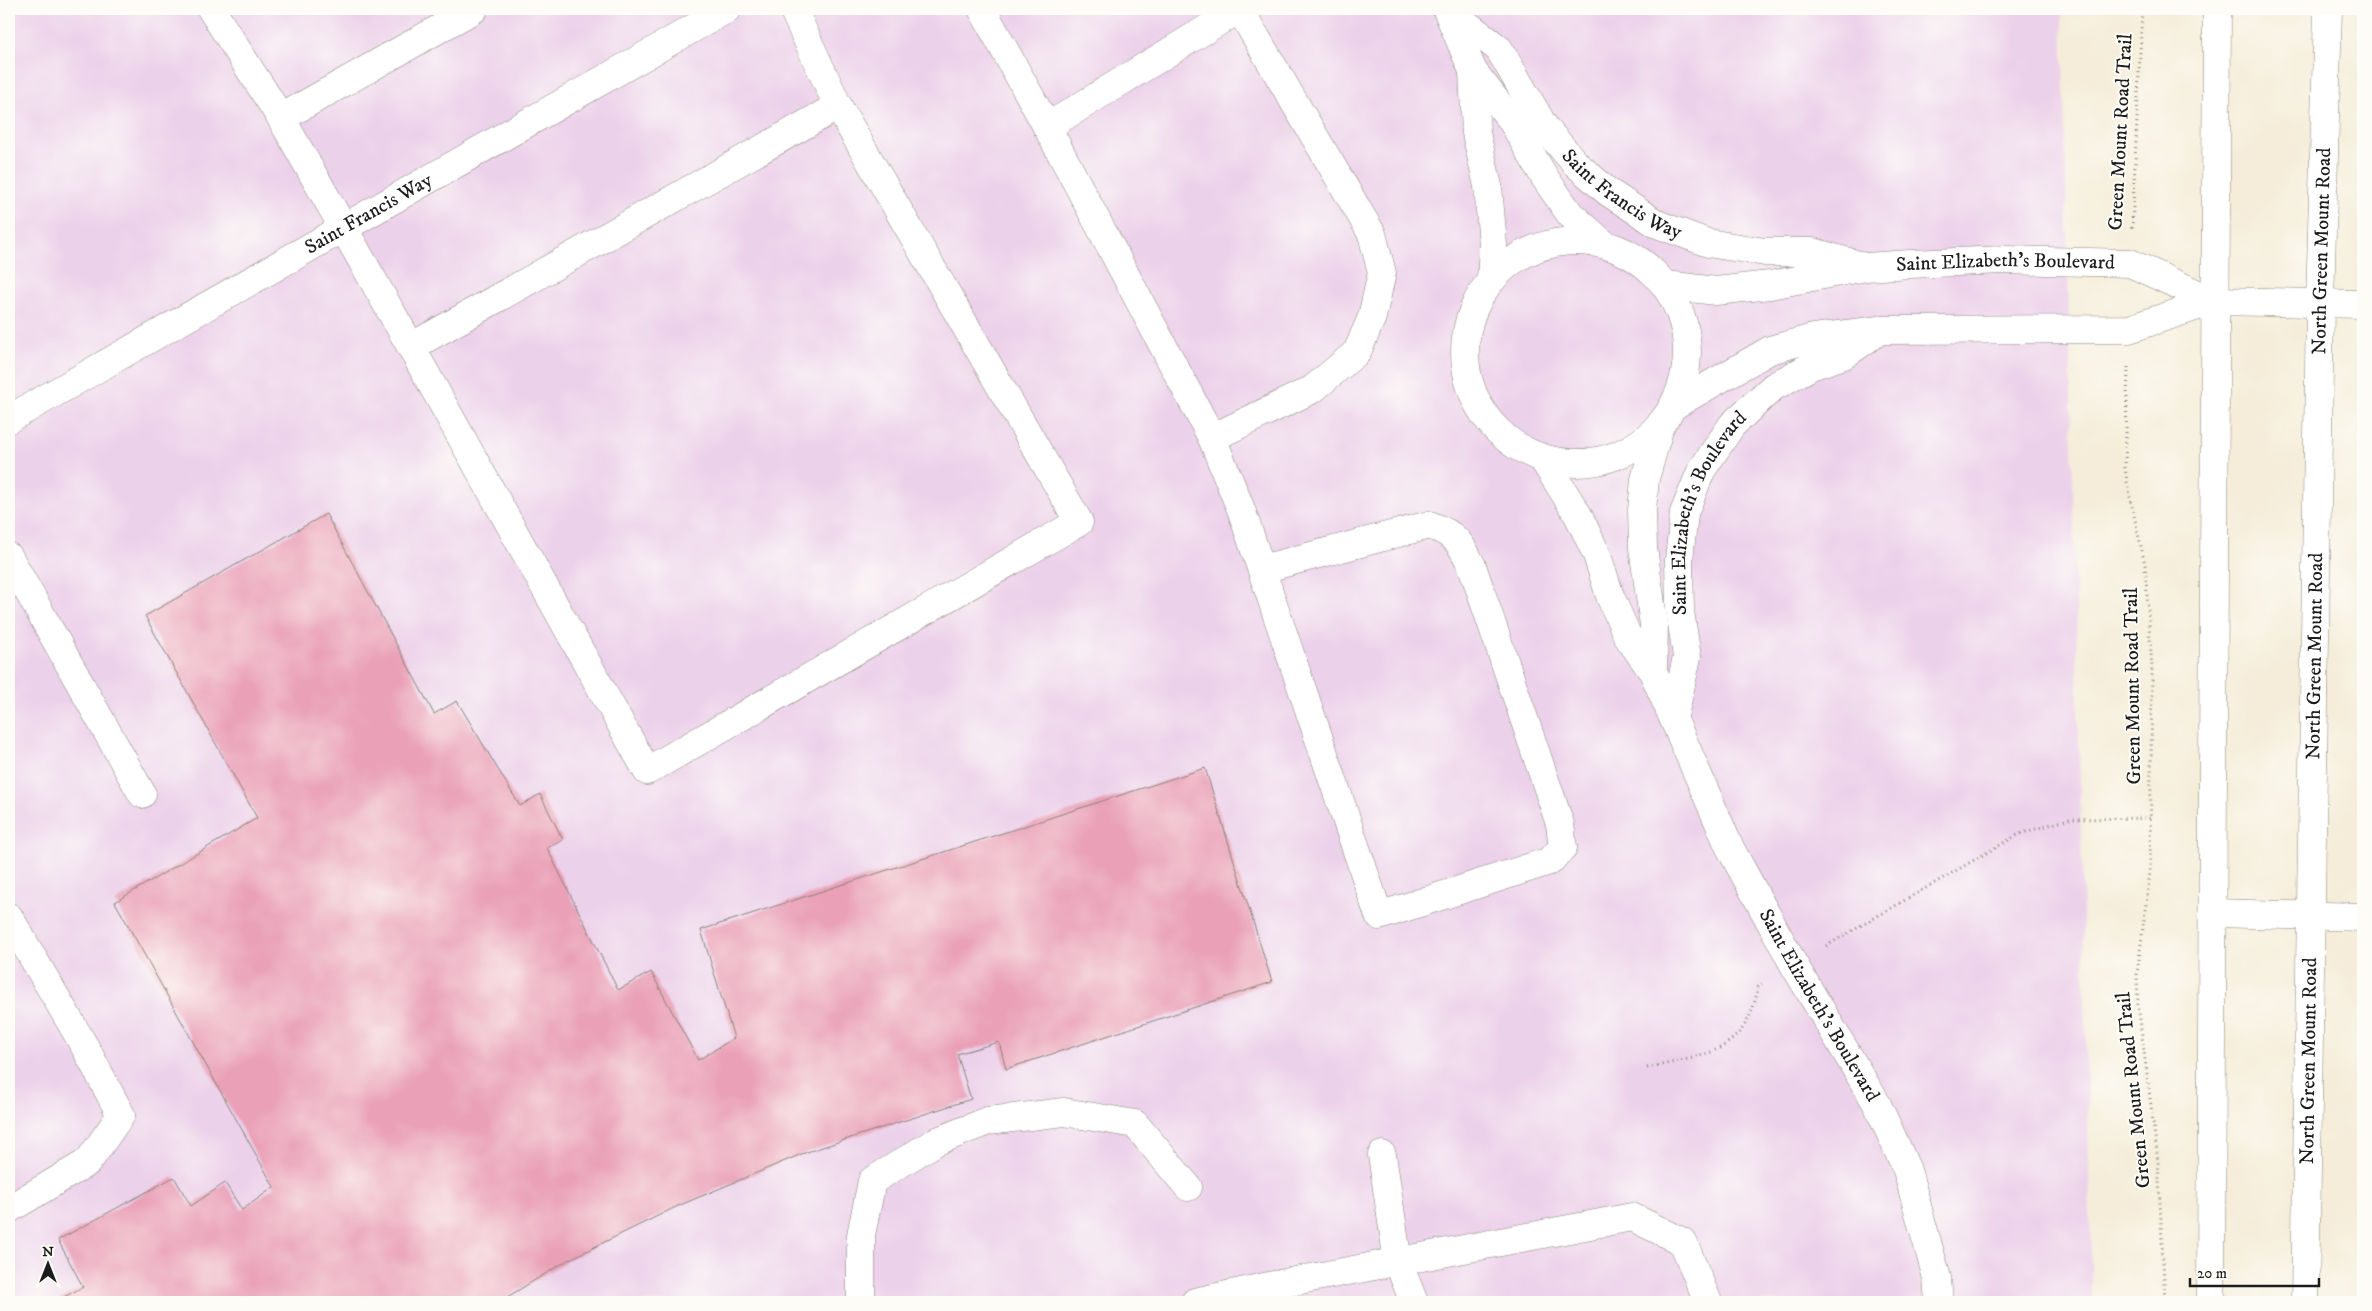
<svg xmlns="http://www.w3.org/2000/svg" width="2372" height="1311" font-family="'IM FELL DW Pica',serif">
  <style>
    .built { fill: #ecd1ea }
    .building { fill: #eaa1b8 }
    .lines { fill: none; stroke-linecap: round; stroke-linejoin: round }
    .minor-casing { stroke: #88847a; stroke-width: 29 }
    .path { stroke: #88847a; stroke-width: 3; stroke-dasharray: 1 4; stroke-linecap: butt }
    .minor { stroke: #fff; stroke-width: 28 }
    .labels { text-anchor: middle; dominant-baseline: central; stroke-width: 4; stroke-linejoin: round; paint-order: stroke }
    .street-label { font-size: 20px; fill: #1c1c1c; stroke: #fdfcf7 }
  </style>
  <rect width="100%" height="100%" fill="#fdfcf7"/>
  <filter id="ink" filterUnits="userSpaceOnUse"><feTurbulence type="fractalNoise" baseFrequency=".02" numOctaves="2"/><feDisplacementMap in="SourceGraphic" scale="10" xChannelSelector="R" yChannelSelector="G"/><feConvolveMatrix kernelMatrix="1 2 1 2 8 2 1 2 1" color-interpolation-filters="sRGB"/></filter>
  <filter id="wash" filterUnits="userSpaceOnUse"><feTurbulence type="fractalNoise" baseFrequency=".0096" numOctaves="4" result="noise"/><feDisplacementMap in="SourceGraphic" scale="20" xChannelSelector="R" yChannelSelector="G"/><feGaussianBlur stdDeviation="1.12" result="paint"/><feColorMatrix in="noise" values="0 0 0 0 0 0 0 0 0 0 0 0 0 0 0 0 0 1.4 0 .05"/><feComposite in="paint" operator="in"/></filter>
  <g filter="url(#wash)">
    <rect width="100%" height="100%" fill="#f5edd9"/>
    <!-- built -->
    <polygon class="built" points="9,9 2062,9 2092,1302 9,1302"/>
    <g id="blocks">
      <!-- building -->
      <polygon class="building" points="326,514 434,714 457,701 520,806 540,794 563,840 547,848 618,990 651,972 698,1060 734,1038 701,930 1205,768 1272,982 1006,1069 999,1042 957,1054 971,1099 804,1153 678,1206 568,1260 499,1302 54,1302 83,1287 58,1240 174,1177 191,1206 225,1183 242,1210 274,1187 115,902 257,818 145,616"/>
    </g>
  </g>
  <g filter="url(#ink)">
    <use href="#blocks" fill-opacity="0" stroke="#88847a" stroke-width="1"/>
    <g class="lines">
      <!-- minor casing -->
      <g class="minor-casing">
        <g id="minor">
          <polyline points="211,9 281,118"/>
          <polyline points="474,9 281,118 411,347 838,106 793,9"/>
          <polyline points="982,9 1047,127 1239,9"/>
          <path id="s1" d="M1447 9 1499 49 1545 128 1576 164 1608 192 1657 224 1708 243 1765 252H1813L1859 265"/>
          <polyline points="1447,10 1473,71 1512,121 1545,178 1570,214 1604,244"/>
          <polyline points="1473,71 1476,133 1488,186 1493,245 1491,281"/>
          <polyline points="1047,127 1212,438 1313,389 1357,352 1372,317 1382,273 1372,234 1240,10"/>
          <circle cx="1576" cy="352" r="111"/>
          <path id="s2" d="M1666 285 1716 291 1770 285 1866 267 1910 264 2003 260 2130 263 2213 301"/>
          <polyline points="411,347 647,771 1079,522 838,106"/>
          <polyline points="1675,405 1770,350 1813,338 1880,330 2129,329 2213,301 2363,304"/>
          <path id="s3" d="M9 419 727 9"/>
          <path d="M1212 438 1242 512 1379 916 1550 861 1563 847 1560 824 1472 566C1460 542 1456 534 1429 525L1262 569"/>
          <path id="s4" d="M1543 459 1578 515 1597 555 1610 596 1628 637 1653 672 1729 846 1794 965 1877 1104 1907 1170 1937 1278 1939 1302"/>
          <polyline points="9,557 142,794"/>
          <polyline points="1653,672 1654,625 1643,548 1642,510 1645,479 1660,426"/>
          <path id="s5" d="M1674 716 1687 657 1680 611 1679 560 1684 513 1701 471 1732 425 1773 387 1811 366 1844 355 1877 332"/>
          <polyline points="2215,913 2363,917"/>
          <polyline points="9,917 85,1047 121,1115 88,1162 9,1209"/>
          <polyline points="1382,1155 1398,1262 1414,1302"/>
          <polyline points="863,1302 861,1295 861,1235 872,1181 935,1142 988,1121 1064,1112 1135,1124 1188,1187"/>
          <polyline points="1195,1302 1269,1286 1632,1217 1683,1242 1708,1302"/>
          <path d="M2211 1302C2215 871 2211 440 2217 9"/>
          <path id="s6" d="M2305 1302 2320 304 2328 9"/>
        </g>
      </g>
      <!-- path -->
      <g class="path">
        <polyline points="2132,228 2142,9"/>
        <polyline points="2128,367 2125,467 2128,489 2145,564 2152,668 2150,872 2137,975 2138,1004 2158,1161 2165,1302"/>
        <polyline points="1826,946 2019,834 2069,819 2150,818"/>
        <path d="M1647 1068C1704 1055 1747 1054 1758 987L1762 984"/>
      </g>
      <!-- minor -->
      <use href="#minor" class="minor"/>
    </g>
  </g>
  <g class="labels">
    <!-- street labels -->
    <g class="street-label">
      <text transform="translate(2121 132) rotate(-87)">Green Mount Road Trail</text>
      <text stroke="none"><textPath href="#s1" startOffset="260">Saint Francis Way</textPath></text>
      <text stroke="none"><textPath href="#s3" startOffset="414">Saint Francis Way</textPath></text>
      <text stroke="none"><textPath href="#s6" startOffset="1051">North Green Mount Road</textPath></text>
      <text stroke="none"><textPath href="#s2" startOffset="342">Saint Elizabeth's Boulevard</textPath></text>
      <text stroke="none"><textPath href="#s5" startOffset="212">Saint Elizabeth's Boulevard</textPath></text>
      <text stroke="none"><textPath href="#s6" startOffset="646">North Green Mount Road</textPath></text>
      <text transform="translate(2133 686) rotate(-91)">Green Mount Road Trail</text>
      <text stroke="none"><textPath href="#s4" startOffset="614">Saint Elizabeth's Boulevard</textPath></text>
      <text stroke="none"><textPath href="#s6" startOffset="241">North Green Mount Road</textPath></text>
      <text transform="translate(2134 1090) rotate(-96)">Green Mount Road Trail</text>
    </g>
  </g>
  <!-- margin -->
  <rect width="2372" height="1311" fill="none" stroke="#fdfcf7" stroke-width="30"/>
  <!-- north arrow -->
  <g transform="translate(48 1264)" stroke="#fdfcf7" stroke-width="4" paint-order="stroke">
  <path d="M0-4L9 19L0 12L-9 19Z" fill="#1c1c1c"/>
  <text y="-8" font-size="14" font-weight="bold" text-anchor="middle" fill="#1c1c1c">N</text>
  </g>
  <!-- scale -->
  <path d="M2190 1278v8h129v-8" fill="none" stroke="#1c1c1c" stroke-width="2.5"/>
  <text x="2197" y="1278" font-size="15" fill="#1c1c1c" stroke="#fdfcf7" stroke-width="4" paint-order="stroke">20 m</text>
</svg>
